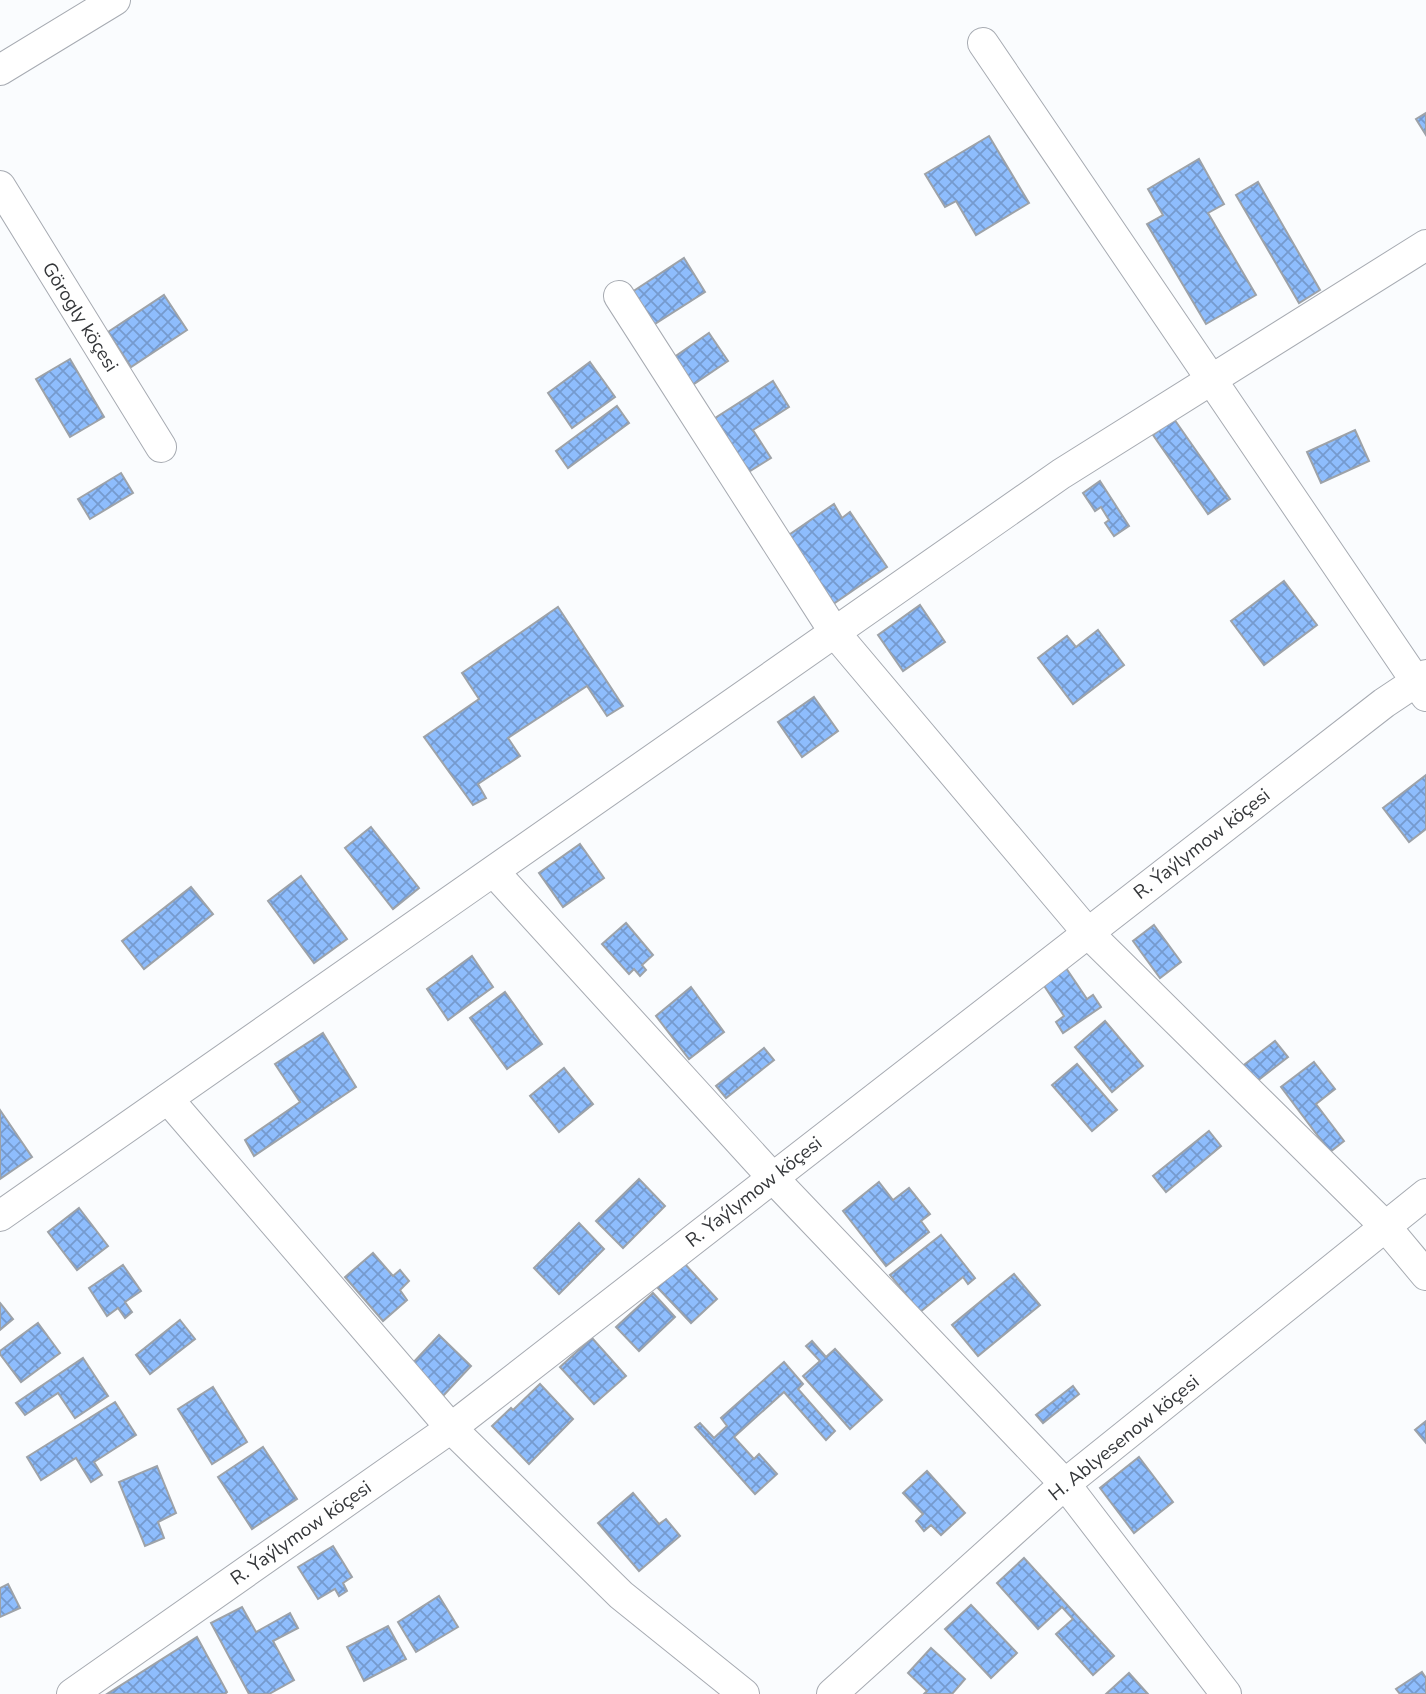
<svg xmlns="http://www.w3.org/2000/svg" width="1426" height="1694" font-family="'Nunito Sans',sans-serif">
  <style>
    .building { fill: url(#building-cross-hatch); stroke: #9da2a8; stroke-width: 2 }
    .lines { fill: none; stroke-linecap: round; stroke-linejoin: round }
    .minor-casing { stroke: #a7abb2; stroke-width: 32 }
    .minor { stroke: #fff; stroke-width: 30 }
    .labels { text-anchor: middle; dominant-baseline: central; stroke-width: 5; stroke-linejoin: round; paint-order: stroke }
    .street-label { font-size: 19px; fill: #343639; stroke: #fff }
  </style>
  <defs>
    <pattern id="building-cross-hatch" width="8" height="8" patternUnits="userSpaceOnUse" patternTransform="scale(1.75)"><rect width="8" height="8" fill="#8ebdfd"/><path d="M0 0l8 8M0 8l8-8" fill="none" stroke="#759ace"/></pattern>
  </defs>
  <rect width="100%" height="100%" fill="#fafcfe"/>
  <!-- building -->
  <g class="building">
    <polygon points="1426,113 1426,135 1416,119"/>
    <polygon points="989,136 1029,203 976,235 956,201 945,207 925,174"/>
    <polygon points="1199,159 1224,204 1208,213 1256,295 1206,324 1147,224 1163,215 1148,189"/>
    <polygon points="1258,182 1320,290 1299,303 1236,195"/>
    <polygon points="684,258 705,292 650,327 629,294"/>
    <polygon points="164,295 187,330 131,367 108,332"/>
    <polygon points="709,333 728,361 688,388 670,360"/>
    <polygon points="70,359 104,417 70,437 36,379"/>
    <polygon points="590,362 615,397 572,428 548,393"/>
    <polygon points="773,381 789,407 753,430 771,458 734,481 701,427"/>
    <polygon points="617,406 629,423 568,468 556,451"/>
    <polygon points="1174,419 1230,499 1208,514 1153,435"/>
    <polygon points="1355,430 1369,461 1321,483 1307,452"/>
    <polygon points="121,473 133,493 90,519 78,499"/>
    <polygon points="1100,481 1129,526 1114,536 1105,523 1109,520 1101,507 1095,511 1083,493"/>
    <polygon points="834,504 842,518 850,512 887,567 823,611 777,543"/>
    <polygon points="1284,581 1317,625 1264,665 1231,621"/>
    <polygon points="920,605 945,642 903,671 878,635"/>
    <polygon points="558,607 623,706 607,716 587,686 508,738 520,756 478,784 486,798 473,805 424,737 479,699 462,673"/>
    <polygon points="1098,630 1124,665 1073,704 1038,658 1067,636 1076,647"/>
    <polygon points="814,697 838,731 802,757 778,722"/>
    <polygon points="1426,775 1426,829 1409,842 1383,808"/>
    <polygon points="371,827 419,888 393,909 345,848"/>
    <polygon points="580,844 604,878 563,907 539,873"/>
    <polygon points="301,876 347,939 314,963 268,901"/>
    <polygon points="191,887 213,914 144,969 122,941"/>
    <polygon points="626,923 653,955 642,965 646,970 640,976 634,969 629,974 602,944"/>
    <polygon points="1154,925 1181,962 1160,978 1133,941"/>
    <polygon points="472,956 493,987 448,1020 427,989"/>
    <polygon points="1064,965 1087,999 1093,995 1101,1007 1063,1033 1056,1022 1064,1016 1041,981"/>
    <polygon points="691,987 724,1032 689,1059 656,1016"/>
    <polygon points="505,992 542,1044 507,1069 470,1018"/>
    <polygon points="1105,1021 1143,1066 1112,1092 1075,1047"/>
    <polygon points="323,1033 356,1087 254,1156 245,1140 300,1102 275,1064"/>
    <polygon points="1275,1041 1288,1057 1252,1085 1240,1068"/>
    <polygon points="764,1048 774,1060 726,1098 716,1086"/>
    <polygon points="1314,1062 1335,1089 1316,1104 1344,1141 1330,1152 1281,1087"/>
    <polygon points="1077,1064 1117,1110 1092,1131 1052,1085"/>
    <polygon points="564,1068 593,1104 559,1132 530,1096"/>
    <polygon points="0,1110 32,1157 0,1179"/>
    <polygon points="1209,1131 1221,1146 1166,1192 1153,1176"/>
    <polygon points="639,1179 665,1206 623,1248 596,1221"/>
    <polygon points="879,1182 893,1200 909,1188 930,1214 921,1221 929,1232 886,1266 843,1211"/>
    <polygon points="79,1208 108,1246 77,1270 48,1232"/>
    <polygon points="579,1223 604,1249 559,1294 534,1268"/>
    <polygon points="941,1235 975,1278 968,1284 963,1277 920,1312 890,1275"/>
    <polygon points="373,1253 393,1276 400,1270 409,1281 400,1290 407,1300 383,1321 345,1277"/>
    <polygon points="684,1263 717,1299 691,1323 657,1287"/>
    <polygon points="123,1265 141,1291 125,1302 132,1312 125,1318 118,1308 107,1316 89,1288"/>
    <polygon points="1014,1274 1040,1305 978,1356 952,1325"/>
    <polygon points="653,1293 675,1317 639,1351 616,1327"/>
    <polygon points="0,1303 13,1319 0,1330"/>
    <polygon points="180,1320 195,1339 150,1374 136,1355"/>
    <polygon points="38,1323 60,1353 21,1382 0,1354 0,1351"/>
    <polygon points="439,1335 471,1366 442,1397 410,1366"/>
    <polygon points="592,1338 626,1376 594,1404 560,1367"/>
    <polygon points="812,1341 826,1357 835,1349 882,1400 850,1429 803,1376 820,1361 806,1346"/>
    <polygon points="83,1358 108,1396 75,1418 58,1393 25,1415 16,1403"/>
    <polygon points="784,1362 803,1384 798,1389 835,1431 826,1440 784,1392 734,1437 754,1459 759,1454 777,1474 755,1494 695,1427 700,1423 714,1438 727,1426 721,1418"/>
    <polygon points="540,1384 573,1419 529,1464 492,1426 511,1408 513,1410"/>
    <polygon points="1073,1386 1079,1394 1043,1423 1036,1415"/>
    <polygon points="213,1387 247,1442 212,1464 178,1409"/>
    <polygon points="115,1402 136,1435 94,1462 102,1475 91,1482 76,1458 41,1480 27,1457"/>
    <polygon points="1426,1421 1426,1443 1415,1430"/>
    <polygon points="263,1447 297,1499 252,1529 218,1477"/>
    <polygon points="1139,1457 1173,1502 1134,1533 1100,1488"/>
    <polygon points="157,1466 176,1513 158,1522 164,1538 145,1546 119,1482"/>
    <polygon points="927,1471 965,1513 941,1535 931,1525 924,1531 916,1521 923,1514 903,1493"/>
    <polygon points="633,1493 659,1524 666,1519 680,1536 639,1571 598,1523"/>
    <polygon points="333,1546 352,1577 343,1583 347,1591 339,1596 335,1589 318,1599 298,1567"/>
    <polygon points="1024,1558 1114,1656 1093,1675 1056,1634 1073,1619 1062,1607 1038,1629 997,1583"/>
    <polygon points="8,1584 20,1608 0,1617 0,1588"/>
    <polygon points="439,1596 458,1627 416,1652 398,1622"/>
    <polygon points="971,1605 1017,1653 991,1678 945,1629"/>
    <polygon points="242,1607 256,1632 290,1613 298,1628 273,1641 294,1680 269,1694 249,1694 211,1623"/>
    <polygon points="388,1626 406,1659 364,1681 347,1647"/>
    <polygon points="197,1637 227,1692 225,1694 107,1694"/>
    <polygon points="931,1648 965,1679 952,1694 924,1694 927,1691 908,1673"/>
    <polygon points="1422,1672 1426,1678 1426,1694 1400,1694 1396,1689"/>
    <polygon points="1129,1673 1148,1694 1106,1694"/>
  </g>
  <g class="lines">
    <!-- minor casing -->
    <g class="minor-casing">
      <g id="minor">
        <polyline points="983,43 1426,696"/>
        <polyline points="0,70 115,0"/>
        <polyline points="0,186 161,447"/>
        <polyline points="619,296 835,633 1088,933 1385,1226 1426,1275"/>
        <polyline points="494,872 773,1178 1065,1484 1226,1694"/>
        <polyline points="168,1099 451,1428 621,1595 744,1694"/>
        <polyline points="0,1216 1061,474 1426,245"/>
        <polyline points="72,1694 451,1428 1384,703 1426,675"/>
        <polyline points="832,1694 1065,1484 1426,1194"/>
      </g>
    </g>
    <!-- minor -->
    <use href="#minor" class="minor"/>
  </g>
  <g class="labels">
    <!-- street labels -->
    <g class="street-label">
      <text transform="translate(80 317) rotate(58)">Görogly köçesi</text>
      <text transform="translate(1202 844) rotate(-38)">R. Ýaýlymow köçesi</text>
      <text transform="translate(754 1192) rotate(-38)">R. Ýaýlymow köçesi</text>
      <text transform="translate(1124 1438) rotate(-39)">H. Ablyesenow köçesi</text>
      <text transform="translate(301 1533) rotate(-35)">R. Ýaýlymow köçesi</text>
    </g>
  </g>
</svg>
